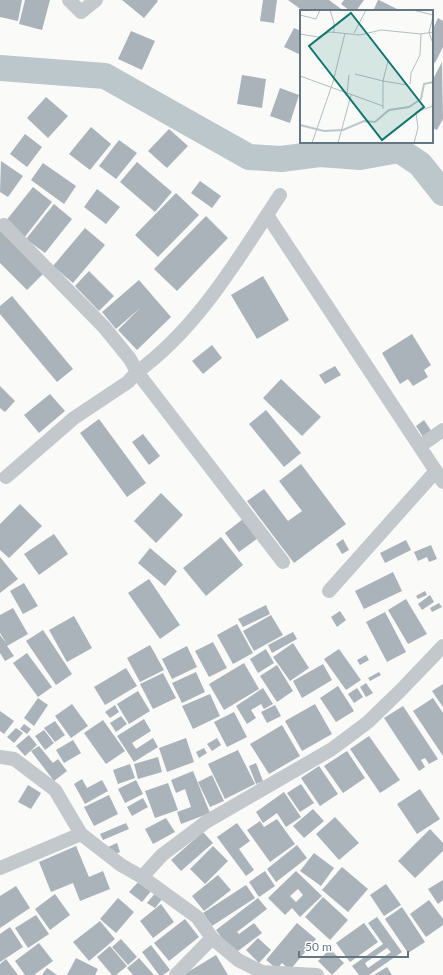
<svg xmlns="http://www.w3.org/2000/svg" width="443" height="975" font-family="Lato,sans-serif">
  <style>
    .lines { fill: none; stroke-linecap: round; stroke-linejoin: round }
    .river { stroke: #bbc7cb; stroke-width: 26 }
    .building { fill: #aab3b9; fill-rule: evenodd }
    .minor { stroke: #c3c8cc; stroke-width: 14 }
    .inset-river { fill: none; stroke: #bbc7cb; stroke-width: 2 }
    .inset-road { fill: none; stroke: #b5bdc2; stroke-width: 1 }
    .view { fill: #0f766e; fill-opacity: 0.15; stroke: #0f766e; stroke-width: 2 }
    .inset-edge { fill: none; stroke: #657683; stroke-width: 2 }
  </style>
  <rect width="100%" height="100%" fill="#fafaf8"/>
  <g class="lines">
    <!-- river -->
    <polyline class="river" points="0,68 105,76 249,157 281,159 320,154 360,157 399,150 420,164 443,193"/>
  </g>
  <!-- building -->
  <g class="building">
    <polygon points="0,0 22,0 18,21 0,17"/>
    <polygon points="25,0 50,0 42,30 19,24"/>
    <polygon points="122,0 157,0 158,1 144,18"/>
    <polygon points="263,0 277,0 274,23 260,21"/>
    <polygon points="288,0 329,0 344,11 303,11"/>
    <polygon points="344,0 364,0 356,11 350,11 341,4"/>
    <polygon points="378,0 379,0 401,11 373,11"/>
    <polygon points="438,18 443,21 443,47 435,63 432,61 432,31"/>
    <polygon points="294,28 301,31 301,55 284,47"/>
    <polygon points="131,31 155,41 142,70 118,59"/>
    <polygon points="442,62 443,119 437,130 432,128 432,81"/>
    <polygon points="242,75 266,79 262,108 237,104"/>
    <polygon points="280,88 299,95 290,123 270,116"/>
    <polygon points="46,97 68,116 48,138 27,118"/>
    <polygon points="91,127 111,144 90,170 69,154"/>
    <polygon points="169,129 188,146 167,168 148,151"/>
    <polygon points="25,134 42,147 27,167 10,154"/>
    <polygon points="119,140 137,153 116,179 99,166"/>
    <polygon points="1,161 23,176 8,197 0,192"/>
    <polygon points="137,162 172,192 155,212 120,182"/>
    <polygon points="43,163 76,186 64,204 31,180"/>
    <polygon points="200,181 221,196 212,208 191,193"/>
    <polygon points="33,187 52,202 24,238 5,222"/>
    <polygon points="97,189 120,207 106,224 84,207"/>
    <polygon points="176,193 199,215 158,257 135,235"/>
    <polygon points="54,204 72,219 45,253 26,239"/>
    <polygon points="206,216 228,238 177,291 154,269"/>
    <polygon points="0,227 45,272 27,290 0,263"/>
    <polygon points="85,228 105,245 73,283 53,266"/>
    <polygon points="89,271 114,296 99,311 75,286"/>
    <polygon points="263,276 289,320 257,339 231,295"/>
    <polygon points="139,280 171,317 137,350 118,330 140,308 116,329 102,312"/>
    <polygon points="12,296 73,369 57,382 0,314 0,306"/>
    <polygon points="412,334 431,365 424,370 428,377 413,386 408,379 400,384 382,353"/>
    <polygon points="212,345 222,358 203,374 192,361"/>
    <polygon points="335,366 341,375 325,384 319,375"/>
    <polygon points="281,379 321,417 302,436 263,398"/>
    <polygon points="0,386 15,401 5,412 0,408"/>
    <polygon points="50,394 65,411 39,433 24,415"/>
    <polygon points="266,410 301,453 284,467 249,424"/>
    <polygon points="99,419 146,483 127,497 80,433"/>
    <polygon points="424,420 432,432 423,437 416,426"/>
    <polygon points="143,434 160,456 149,465 132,442"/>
    <polygon points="301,464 346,524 294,563 247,501 264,489 288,521 302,511 279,481"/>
    <polygon points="161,493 183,515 156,543 134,521"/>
    <polygon points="20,504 42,526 9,558 0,550 0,524"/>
    <polygon points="243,519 258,538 239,552 225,533"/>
    <polygon points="54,534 68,554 39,575 24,554"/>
    <polygon points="221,537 243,565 206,596 183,568"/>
    <polygon points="343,539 349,550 342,554 336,544"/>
    <polygon points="406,540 411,550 385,563 380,553"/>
    <polygon points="431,545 437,559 429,562 427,557 418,561 414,552"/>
    <polygon points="150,548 177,571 165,586 138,563"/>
    <polygon points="0,557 18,579 0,593"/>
    <polygon points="393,572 402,591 364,609 355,591"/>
    <polygon points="149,579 180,625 160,639 128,593"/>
    <polygon points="24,583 38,606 23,614 10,591"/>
    <polygon points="425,591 427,595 418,599 416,596"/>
    <polygon points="430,595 434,602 422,610 418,604"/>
    <polygon points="406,599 427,634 408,644 388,610"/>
    <polygon points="439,603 442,607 432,612 430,608"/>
    <polygon points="266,605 270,614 243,627 238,619"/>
    <polygon points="13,608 28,634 7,646 14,656 5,661 0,653 0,635 7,644 0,633 0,615"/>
    <polygon points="340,611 346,620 337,627 331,617"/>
    <polygon points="385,612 406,652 387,662 366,622"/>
    <polygon points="271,615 283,635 254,651 243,631"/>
    <polygon points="74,616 92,648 67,662 49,630"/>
    <polygon points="237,624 253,653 233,664 217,635"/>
    <polygon points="43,630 72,674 56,685 26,641"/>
    <polygon points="293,632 297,639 272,653 268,645"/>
    <polygon points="213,642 227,668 209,677 195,651"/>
    <polygon points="293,643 309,668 290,681 273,657"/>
    <polygon points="150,645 164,670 140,682 127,658"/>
    <polygon points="187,646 197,667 172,679 162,659"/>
    <polygon points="266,649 274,663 258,673 250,659"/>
    <polygon points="339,649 361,680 346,690 324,659"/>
    <polygon points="27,653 52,687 38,697 13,663"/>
    <polygon points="366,655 369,660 360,665 357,660"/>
    <polygon points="244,663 259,689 224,710 209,684"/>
    <polygon points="323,664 332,680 302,698 293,681"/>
    <polygon points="277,665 293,691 277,702 260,676"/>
    <polygon points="126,668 137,686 105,705 94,687"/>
    <polygon points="196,672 205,692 182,703 172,683"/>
    <polygon points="379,672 381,675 370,681 368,678"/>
    <polygon points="163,673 176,698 153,709 140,684"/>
    <polygon points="366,683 373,693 366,697 360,687"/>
    <polygon points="443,684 443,707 432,691"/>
    <polygon points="338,686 354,711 336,722 320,698"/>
    <polygon points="263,688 273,704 264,709 261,704 251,710 256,718 247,724 236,706"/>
    <polygon points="357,688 363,697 354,703 348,694"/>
    <polygon points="138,691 150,711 129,724 117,704"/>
    <polygon points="210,694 220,716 193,729 182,706"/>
    <polygon points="38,698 48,705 34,726 24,718"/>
    <polygon points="433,698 443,713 443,756 413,711"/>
    <polygon points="72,704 88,726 71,738 55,716"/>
    <polygon points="315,704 332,734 302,751 285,721"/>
    <polygon points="115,705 119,712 110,718 105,712"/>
    <polygon points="275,705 281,716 267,723 261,712"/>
    <polygon points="403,706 438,759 429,764 425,758 421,760 425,767 419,771 384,718"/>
    <polygon points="0,711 14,721 4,734 0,731"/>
    <polygon points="234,712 247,737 227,747 214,722"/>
    <polygon points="121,716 127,724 116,732 110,723"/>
    <polygon points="144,719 151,731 132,743 136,749 153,738 158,747 134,762 117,736"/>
    <polygon points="103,720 125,751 106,764 84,733"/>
    <polygon points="55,721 65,735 55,742 44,728"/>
    <polygon points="24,724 31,729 27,734 20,729"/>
    <polygon points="282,725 300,756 269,774 250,744"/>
    <polygon points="16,728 23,733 14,743 7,737"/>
    <polygon points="44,730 54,743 45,750 35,736"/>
    <polygon points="29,735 37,745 25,756 16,746"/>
    <polygon points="369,736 400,780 380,793 350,749"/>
    <polygon points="186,738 194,762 167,772 159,748"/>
    <polygon points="217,738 221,745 212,751 207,744"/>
    <polygon points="73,740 81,753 64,763 56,750"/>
    <polygon points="39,746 53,763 58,759 67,771 54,781 31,751"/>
    <polygon points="204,748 207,753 199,758 196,752"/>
    <polygon points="238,750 255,784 225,799 208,764"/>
    <polygon points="347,751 365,778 343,793 324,766"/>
    <polygon points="158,757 162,772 138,779 134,764"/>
    <polygon points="256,763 263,781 256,784 249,766"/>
    <polygon points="130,764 135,778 118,784 113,770"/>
    <polygon points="319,766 338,794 320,806 301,778"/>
    <polygon points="193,771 210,813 181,824 177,812 191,807 185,789 176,793 171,780"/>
    <polygon points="212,775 224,801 210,807 198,782"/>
    <polygon points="82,779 87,788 102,780 108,791 85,804 74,784"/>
    <polygon points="136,780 143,794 125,803 118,789"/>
    <polygon points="168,783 178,810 155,818 145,791"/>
    <polygon points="301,784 314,803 300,812 287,793"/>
    <polygon points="28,785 41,793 31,809 18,802"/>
    <polygon points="420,789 440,819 417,834 397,804"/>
    <polygon points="284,792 301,817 286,827 277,813 263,823 256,812"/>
    <polygon points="109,795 118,814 94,826 84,807"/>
    <polygon points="143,798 148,807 132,816 127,807"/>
    <polygon points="313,809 324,821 304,838 293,826"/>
    <polygon points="335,817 359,843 339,860 316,834"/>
    <polygon points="166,818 175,832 153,844 145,829"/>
    <polygon points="277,819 295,844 270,862 247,830 260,821 264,827"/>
    <polygon points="126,823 129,829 103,840 100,834"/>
    <polygon points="237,823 250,841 239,849 254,870 246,876 217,837"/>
    <polygon points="430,829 443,843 443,851 415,878 398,861"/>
    <polygon points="203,832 213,843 181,871 171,860"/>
    <polygon points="117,843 120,852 111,856 108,847"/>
    <polygon points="297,845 307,858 276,882 267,869"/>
    <polygon points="76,846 89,877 103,871 110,889 80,901 73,883 51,892 39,862"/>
    <polygon points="213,846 228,861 205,884 190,869"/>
    <polygon points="314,853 334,868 321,886 300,871"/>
    <polygon points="342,867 368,889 348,912 322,890"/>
    <polygon points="265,871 275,886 259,897 249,882"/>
    <path d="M296 871 322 896 300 917 292 908 285 915 268 898ZM298 889 303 895 296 902 290 896Z"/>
    <polygon points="218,875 231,890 204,911 192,896"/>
    <polygon points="140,880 152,890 142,902 129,892"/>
    <polygon points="443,880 443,900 438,904 428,889"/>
    <polygon points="386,884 401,905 384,916 370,895"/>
    <polygon points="246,885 255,898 212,926 203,913"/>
    <polygon points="16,886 30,908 0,928 0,896"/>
    <polygon points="156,892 163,898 155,908 147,903"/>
    <polygon points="55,894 70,915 50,930 35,909"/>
    <polygon points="323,897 348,920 330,940 305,917"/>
    <polygon points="118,898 134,912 116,933 100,919"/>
    <polygon points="258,898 267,909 237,932 239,934 254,923 262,933 234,954 216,930"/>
    <polygon points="429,900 443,919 443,925 426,937 410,914"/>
    <polygon points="161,904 174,922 153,938 140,921"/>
    <polygon points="402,907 425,942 408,953 385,919"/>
    <polygon points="36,915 49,934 28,948 15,928"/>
    <path d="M377 917 402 952 369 975H359L352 966 383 944 368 923ZM387 948 391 952 368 968 365 963Z"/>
    <polygon points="185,919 199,937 169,961 154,943"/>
    <polygon points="100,921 115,939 89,961 73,942"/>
    <polygon points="297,923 316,939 290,970 282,963 277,969 266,960"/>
    <polygon points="364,923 378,942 350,962 336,943"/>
    <polygon points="10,927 23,947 0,962 0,934"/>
    <polygon points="258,938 271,950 259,963 246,950"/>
    <polygon points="121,939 137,957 128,965 112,947"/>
    <polygon points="39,943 53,961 34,975 25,975 15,961"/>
    <polygon points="151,945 170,970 163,975 159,975 142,952"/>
    <polygon points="110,946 127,966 116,975 112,975 97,957"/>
    <polygon points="330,949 344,963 332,975 318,961"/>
    <polygon points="216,955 228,975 183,975"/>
    <polygon points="76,958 98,969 95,975 67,975"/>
    <polygon points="139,958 154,975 133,975 127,968"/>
    <polygon points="6,959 18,975 0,975 0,964"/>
    <polygon points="387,967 392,975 374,975"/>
    <polygon points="47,968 57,975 42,975"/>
  </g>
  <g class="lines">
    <!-- minor -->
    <g class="minor">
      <polyline points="69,0 81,12 96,0"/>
      <path d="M280 195C239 257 199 327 137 372L283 562"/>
      <polyline points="267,215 443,482"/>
      <polyline points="4,225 104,327 130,359 137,372 128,382 74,418 6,477"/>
      <polyline points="420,446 443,430"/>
      <polyline points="329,591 436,471"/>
      <polyline points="0,757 14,759 55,790 81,834 121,865 142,877 197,917 212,938 238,960 262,972 317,975"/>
      <polyline points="0,868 81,834"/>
      <polyline points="142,877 162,855 206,822 332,749 368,722 401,690 443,646"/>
      <polyline points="176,975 212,938"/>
    </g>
  </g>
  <!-- overview -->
  <g transform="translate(300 10)">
    <rect width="133" height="133" fill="#fafaf8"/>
    <path class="inset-river" d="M0 115 24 121 43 120 64 111 75 112 89 100 109 97 121 89 124 74 133 72"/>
    <path class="inset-road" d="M30 0 34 13V23M113 0 133 5M0 5 16 9 20 0M133 7 129 22 133 34M54 23 66 0M0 24 18 27 30 22 60 25 81 20 121 24 133 22M88 51 83 71 107 75M55 64 83 71V99M0 66 83 96M110 74 111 63 120 45 121 24M47 84 49 65M12 133 33 72 45 23M38 133 51 85M114 133 118 118 116 102 133 96"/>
    <path class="view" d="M51 3 124 97 82 130 9 36Z"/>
    <rect width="133" height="133" class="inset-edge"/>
  </g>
  <!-- scale -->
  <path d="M299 951v6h109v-6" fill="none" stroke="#657683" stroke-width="2"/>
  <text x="305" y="951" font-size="12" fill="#657683" stroke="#ffffff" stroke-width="3" paint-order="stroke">50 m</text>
</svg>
